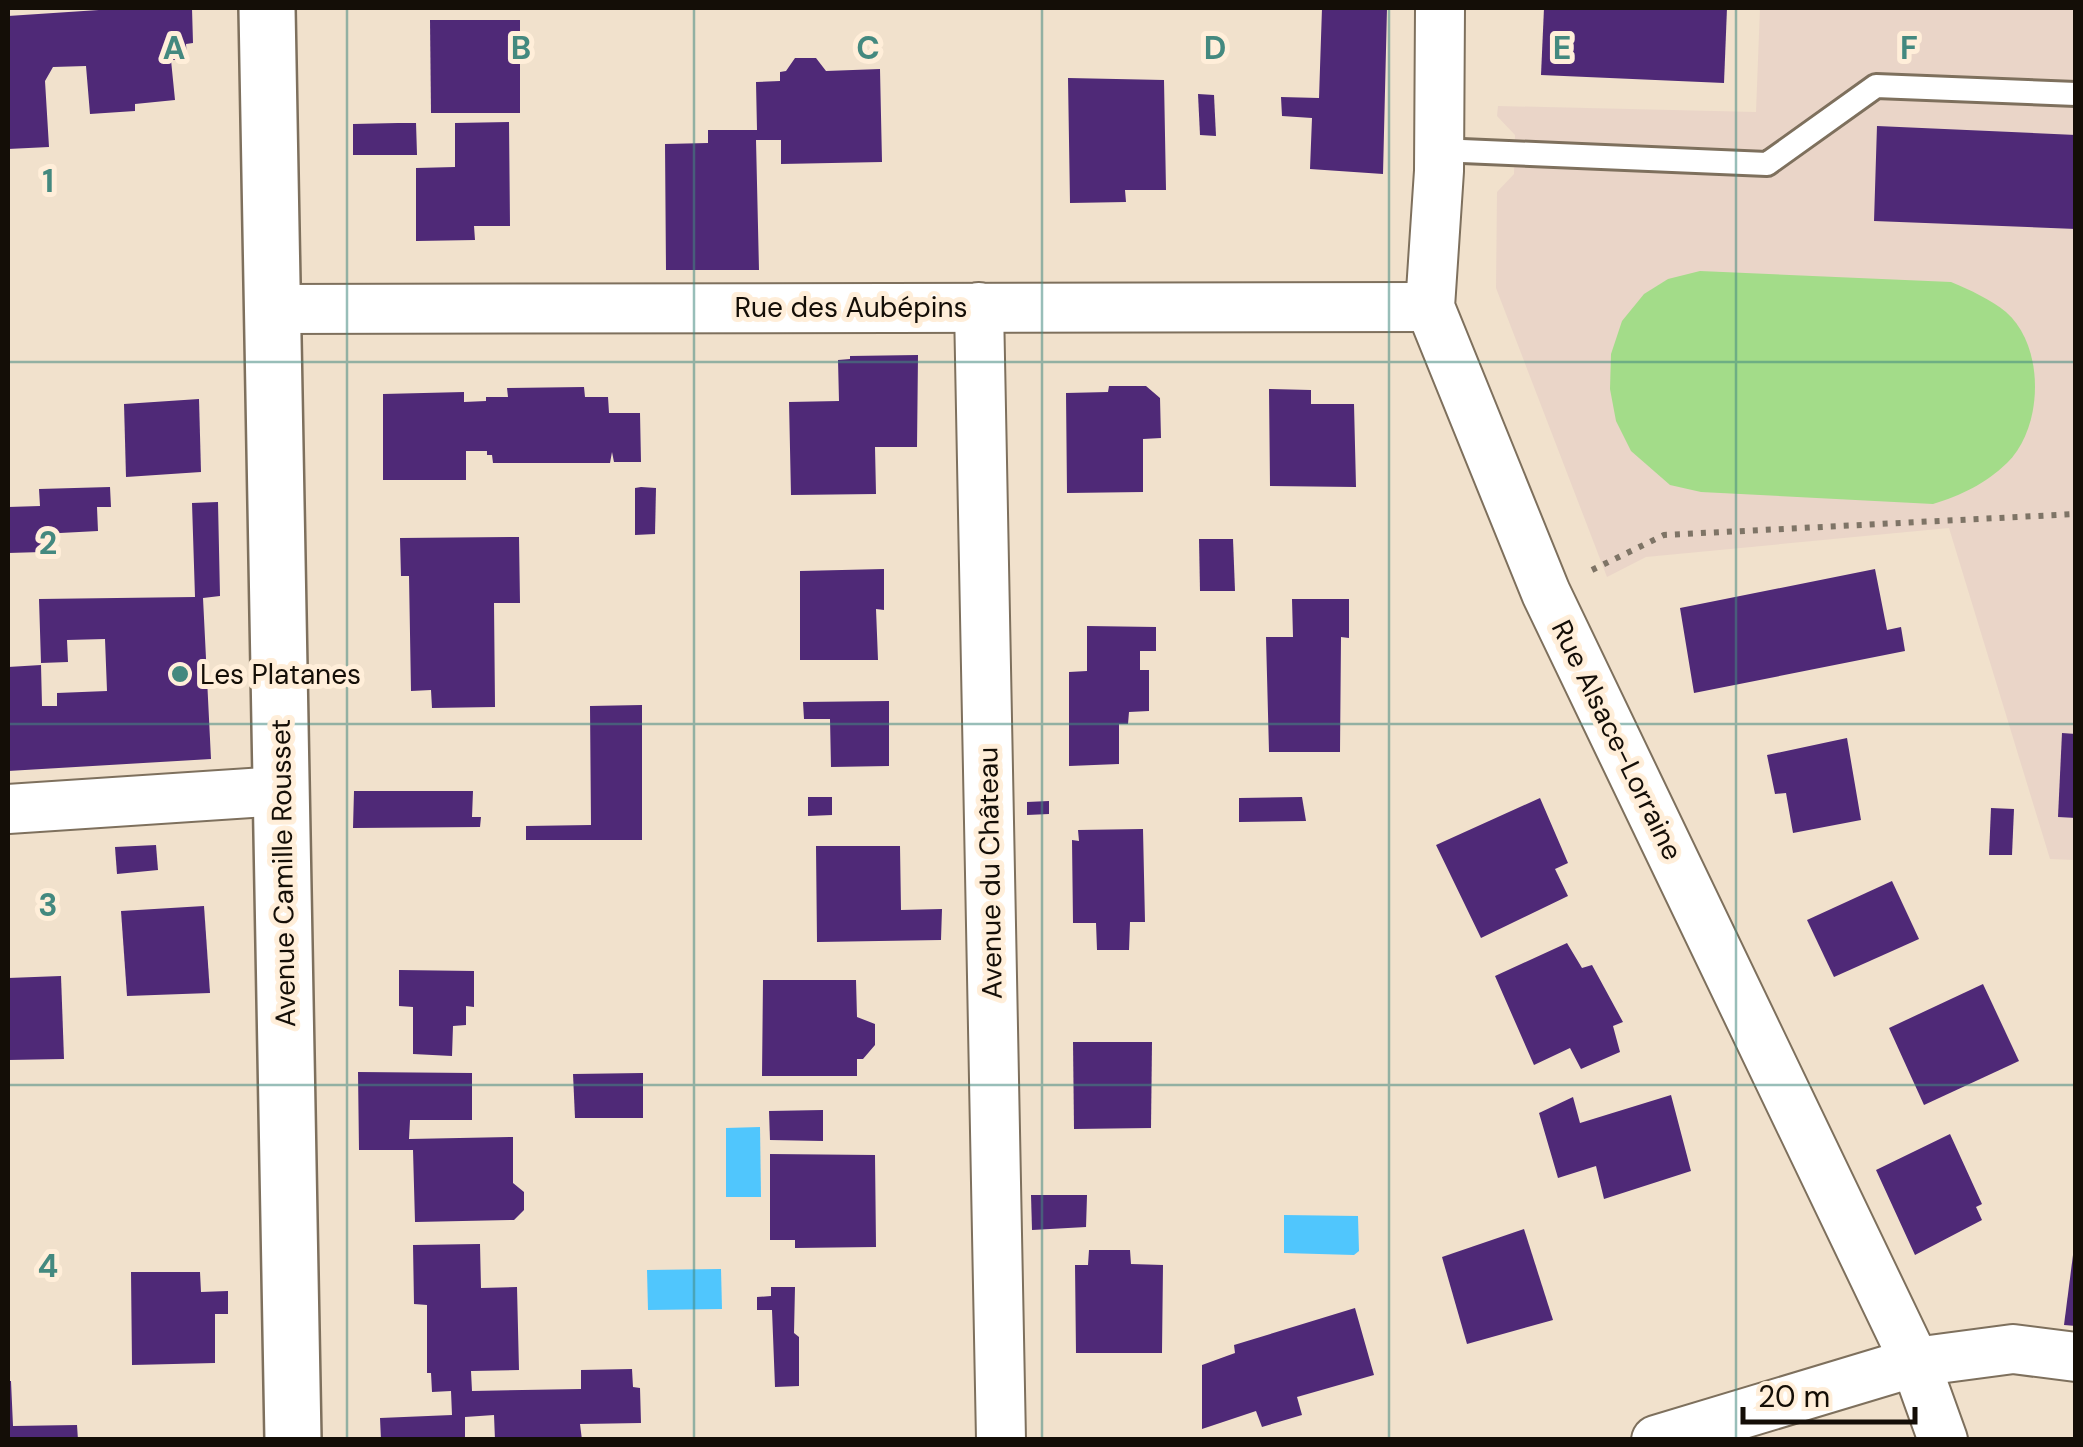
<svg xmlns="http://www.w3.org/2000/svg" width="2083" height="1447" font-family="'DM Sans',sans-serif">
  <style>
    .education { fill: #ead5c8 }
    .green { fill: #a3dc89 }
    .water { fill: #50c6fd }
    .building { fill: #4f2977 }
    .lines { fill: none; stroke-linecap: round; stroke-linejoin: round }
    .service-casing { stroke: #7e705d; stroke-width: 28 }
    .minor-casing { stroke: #7e705d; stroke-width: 52 }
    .tertiary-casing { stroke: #7e705d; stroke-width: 60 }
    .path { stroke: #7e7466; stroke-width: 6; stroke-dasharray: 5 8; stroke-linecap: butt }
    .service { stroke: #fff; stroke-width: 22 }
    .minor { stroke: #fff; stroke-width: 48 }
    .tertiary { stroke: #fff; stroke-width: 55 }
    .grid { fill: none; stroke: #44897f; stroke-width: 2.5; stroke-opacity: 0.55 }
    .poi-dot { fill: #44897f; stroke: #ffeed9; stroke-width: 4 }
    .labels { text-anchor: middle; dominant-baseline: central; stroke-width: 10; stroke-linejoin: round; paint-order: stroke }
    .street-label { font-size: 28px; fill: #140e07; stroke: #ffeed9 }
    .poi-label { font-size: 28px; fill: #140e07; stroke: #ffeed9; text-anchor: start }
    .grid-label { font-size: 32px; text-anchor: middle; font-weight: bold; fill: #44897f; stroke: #ffeed9; stroke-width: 10; stroke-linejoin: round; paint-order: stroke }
  </style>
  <rect width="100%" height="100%" fill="#f1e1cc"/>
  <!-- education -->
  <polygon class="education" points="1760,8 2075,8 2075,860 2050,859 1949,528 1646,557 1607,577 1496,288 1497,192 1514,174 1515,135 1497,116 1498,106 1756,112"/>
  <!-- green -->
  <path class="green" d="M1700 271 1951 282C1970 290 1990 299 2006 312 2045 346 2044 427 2007 463 1985 484 1962 495 1933 504L1701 492 1670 485 1631 451 1616 421 1610 389 1611 354 1622 321 1644 294 1668 279Z"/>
  <!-- water -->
  <g class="water">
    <polygon points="760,1127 761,1197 726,1197 726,1128"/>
    <polygon points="1284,1215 1358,1216 1359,1251 1354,1255 1284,1253"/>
    <polygon points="721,1269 722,1309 648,1310 647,1270"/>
  </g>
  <!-- building -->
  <g class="building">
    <polygon points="129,8 192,8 193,43 186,44 187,59 171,60 175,100 135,104 135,111 90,114 86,66 53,67 45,81 49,147 8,149 8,16"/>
    <polygon points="1322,8 1387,8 1383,174 1310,169 1312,118 1282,116 1281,97 1319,98"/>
    <polygon points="1544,8 1727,8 1724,83 1541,75"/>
    <polygon points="430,20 520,20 520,113 431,113"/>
    <polygon points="795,58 816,58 826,71 880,69 882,162 781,164 781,140 756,140 759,270 666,270 665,144 708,143 708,130 757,130 756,82 780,81 780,72 786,71"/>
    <polygon points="1068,78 1164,80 1166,190 1125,190 1126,202 1070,203"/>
    <polygon points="1198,94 1214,95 1216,136 1200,135"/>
    <polygon points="509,122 510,226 474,226 475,240 416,241 416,168 455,167 455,123"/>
    <polygon points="398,123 416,123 417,155 353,155 353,124"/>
    <polygon points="1877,126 2076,135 2076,229 1874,221"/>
    <polygon points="918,355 917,447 875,447 876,494 791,495 789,402 839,401 838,360 850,359 850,356"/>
    <polygon points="1109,386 1146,386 1160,398 1161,438 1143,439 1143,492 1067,493 1066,393 1108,392"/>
    <polygon points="584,387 585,397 608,397 609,413 640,413 641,462 614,462 612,452 610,463 493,463 492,455 487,455 487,451 466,451 466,480 383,480 383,394 464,392 464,402 486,401 486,397 508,397 507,388"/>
    <polygon points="1269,389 1311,390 1311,404 1354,404 1356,487 1270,486"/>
    <polygon points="199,399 201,472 126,477 124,404"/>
    <polygon points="110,487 111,507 97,507 98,531 41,534 42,552 8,553 8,507 40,506 39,489"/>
    <polygon points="641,487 656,488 655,534 635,535 635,488"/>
    <polygon points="218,502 220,596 203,598 211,759 8,771 8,667 41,665 42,706 57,706 57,693 107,691 105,639 67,640 68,662 41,663 39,599 195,597 192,503"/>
    <polygon points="519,537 520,603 494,603 495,707 432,708 431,690 411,691 409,576 401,576 400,538"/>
    <polygon points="1199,539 1233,539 1235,591 1200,591"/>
    <polygon points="884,569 884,610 876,609 878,660 800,660 800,571"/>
    <polygon points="1875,569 1887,630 1901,627 1905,651 1694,693 1680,608"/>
    <polygon points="1292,599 1349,599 1349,638 1341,637 1340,752 1269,752 1266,637 1293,637"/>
    <polygon points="1087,626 1156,627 1156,651 1140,651 1140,670 1149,670 1149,711 1129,712 1128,724 1119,724 1119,764 1069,766 1069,672 1087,671"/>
    <polygon points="889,701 889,766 831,767 830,719 804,719 803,702"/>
    <polygon points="642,705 642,840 526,840 526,826 591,825 590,706"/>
    <polygon points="2062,733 2076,734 2076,818 2058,817"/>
    <polygon points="1847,738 1861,820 1793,833 1786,793 1775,794 1767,755"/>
    <polygon points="354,791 473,791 472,817 481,817 480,827 353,828"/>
    <polygon points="808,797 832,797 832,815 808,816"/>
    <polygon points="1302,797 1306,821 1239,822 1239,798"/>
    <polygon points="1540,798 1568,863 1555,869 1568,896 1481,938 1436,845"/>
    <polygon points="1049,801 1049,814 1027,815 1027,802"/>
    <polygon points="1991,808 2014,809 2012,855 1989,855"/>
    <polygon points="1143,829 1145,922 1130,922 1129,950 1097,950 1096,923 1073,923 1072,840 1079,841 1078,830"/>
    <polygon points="156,845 158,870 117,874 115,847"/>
    <polygon points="816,846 900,846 901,910 942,909 941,940 817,942"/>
    <polygon points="1892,881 1919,939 1834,977 1807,920"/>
    <polygon points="204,906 210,993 127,996 121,911"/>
    <polygon points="1567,943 1582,968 1592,965 1623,1022 1613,1026 1620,1052 1581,1069 1570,1048 1534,1065 1495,976"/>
    <polygon points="399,970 474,971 474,1007 466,1006 466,1025 453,1026 452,1056 413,1054 413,1007 399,1006"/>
    <polygon points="61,976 64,1059 8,1060 8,978"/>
    <polygon points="763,980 856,980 857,1017 875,1024 875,1045 863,1059 857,1059 857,1076 762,1076"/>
    <polygon points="1983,984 2019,1061 1924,1105 1889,1028"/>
    <polygon points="1073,1042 1152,1042 1151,1128 1074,1129"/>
    <polygon points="358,1072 472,1073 472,1120 410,1120 409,1139 513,1137 513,1183 524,1192 524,1210 514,1220 415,1222 413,1150 359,1150"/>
    <polygon points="643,1073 643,1118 575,1118 573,1074"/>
    <polygon points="1671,1095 1691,1171 1604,1199 1596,1166 1558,1178 1539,1113 1573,1097 1580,1123"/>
    <polygon points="823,1110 823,1141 770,1140 769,1111"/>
    <polygon points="1950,1134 1982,1204 1976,1207 1982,1220 1915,1255 1876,1170"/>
    <polygon points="770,1154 875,1155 876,1247 795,1248 795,1240 770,1240"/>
    <polygon points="1031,1195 1087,1195 1086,1227 1032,1230"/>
    <polygon points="1524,1229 1553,1320 1467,1344 1442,1257"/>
    <polygon points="480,1244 481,1288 517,1287 519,1370 471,1371 472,1391 581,1389 581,1370 632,1369 633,1387 640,1388 641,1423 580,1424 582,1440 495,1440 494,1415 465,1417 465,1440 381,1440 380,1418 452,1415 451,1391 432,1392 431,1373 427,1373 427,1305 414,1304 413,1245"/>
    <polygon points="1089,1250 1130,1250 1131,1264 1163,1265 1162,1353 1076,1353 1075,1265 1088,1265"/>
    <polygon points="2073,1255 2076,1255 2076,1326 2064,1325"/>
    <polygon points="131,1272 200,1272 201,1292 228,1291 228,1314 215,1314 215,1363 132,1365"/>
    <polygon points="771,1287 795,1287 794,1333 799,1337 799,1386 775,1387 772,1310 757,1310 757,1297 771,1296"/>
    <polygon points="1355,1308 1374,1375 1297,1397 1302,1415 1262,1427 1256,1411 1202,1429 1202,1365 1235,1353 1234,1345"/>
    <polygon points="8,1381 11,1381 13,1426 77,1425 78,1440 8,1440"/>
  </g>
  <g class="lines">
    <!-- service casing -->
    <g class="service-casing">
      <polyline id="service" points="1439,150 1767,164 1876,86 2076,94"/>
    </g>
    <!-- minor casing -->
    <g class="minor-casing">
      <g id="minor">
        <polyline points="1440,8 1439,171 1430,307 1546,593 1915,1362 1943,1440"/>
        <polyline points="979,307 1001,1440"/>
        <polyline points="273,309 1430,307"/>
        <polyline points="8,809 281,791"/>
        <polyline points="1656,1440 1915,1362 2013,1349 2076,1357"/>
      </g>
    </g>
    <!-- tertiary casing -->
    <g class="tertiary-casing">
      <polyline id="tertiary" points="267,8 293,1440"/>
    </g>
    <!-- path -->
    <polyline class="path" points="1592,570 1664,535 2076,514"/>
    <!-- service -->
    <use href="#service" class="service"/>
    <!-- minor -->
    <use href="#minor" class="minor"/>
    <!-- tertiary -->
    <use href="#tertiary" class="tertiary"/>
  </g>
  <!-- grid -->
  <path class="grid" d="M347 8V1440M694 8V1440M1042 8V1440M1389 8V1440M1736 8V1440M8 362H2076M8 724H2076M8 1085H2076"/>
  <!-- markers -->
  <circle class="poi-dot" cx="180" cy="674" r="10"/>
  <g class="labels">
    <!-- street labels -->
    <g class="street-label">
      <text x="851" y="307">Rue des Aubépins</text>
      <text transform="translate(1617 740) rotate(64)">Rue Alsace-Lorraine</text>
      <text transform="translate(283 873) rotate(-91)">Avenue Camille Rousset</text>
      <text transform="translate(990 873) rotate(-91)">Avenue du Château</text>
    </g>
    <!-- poi labels -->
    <g class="poi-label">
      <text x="200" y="674">Les Platanes</text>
    </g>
  </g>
  <g class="grid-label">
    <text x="174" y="59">A</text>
    <text x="521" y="59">B</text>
    <text x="868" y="59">C</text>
    <text x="1215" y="59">D</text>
    <text x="1562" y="59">E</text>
    <text x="1909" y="59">F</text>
    <text x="48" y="192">1</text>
    <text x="48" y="554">2</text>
    <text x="48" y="916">3</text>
    <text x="48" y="1277">4</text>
  </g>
  <!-- border -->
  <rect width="2083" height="1447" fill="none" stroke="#140e07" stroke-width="20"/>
  <!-- scale -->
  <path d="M1743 1407v15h172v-15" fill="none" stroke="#140e07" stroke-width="5"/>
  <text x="1758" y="1407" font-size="30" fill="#140e07" stroke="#ffeed9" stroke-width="8" paint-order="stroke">20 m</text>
</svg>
